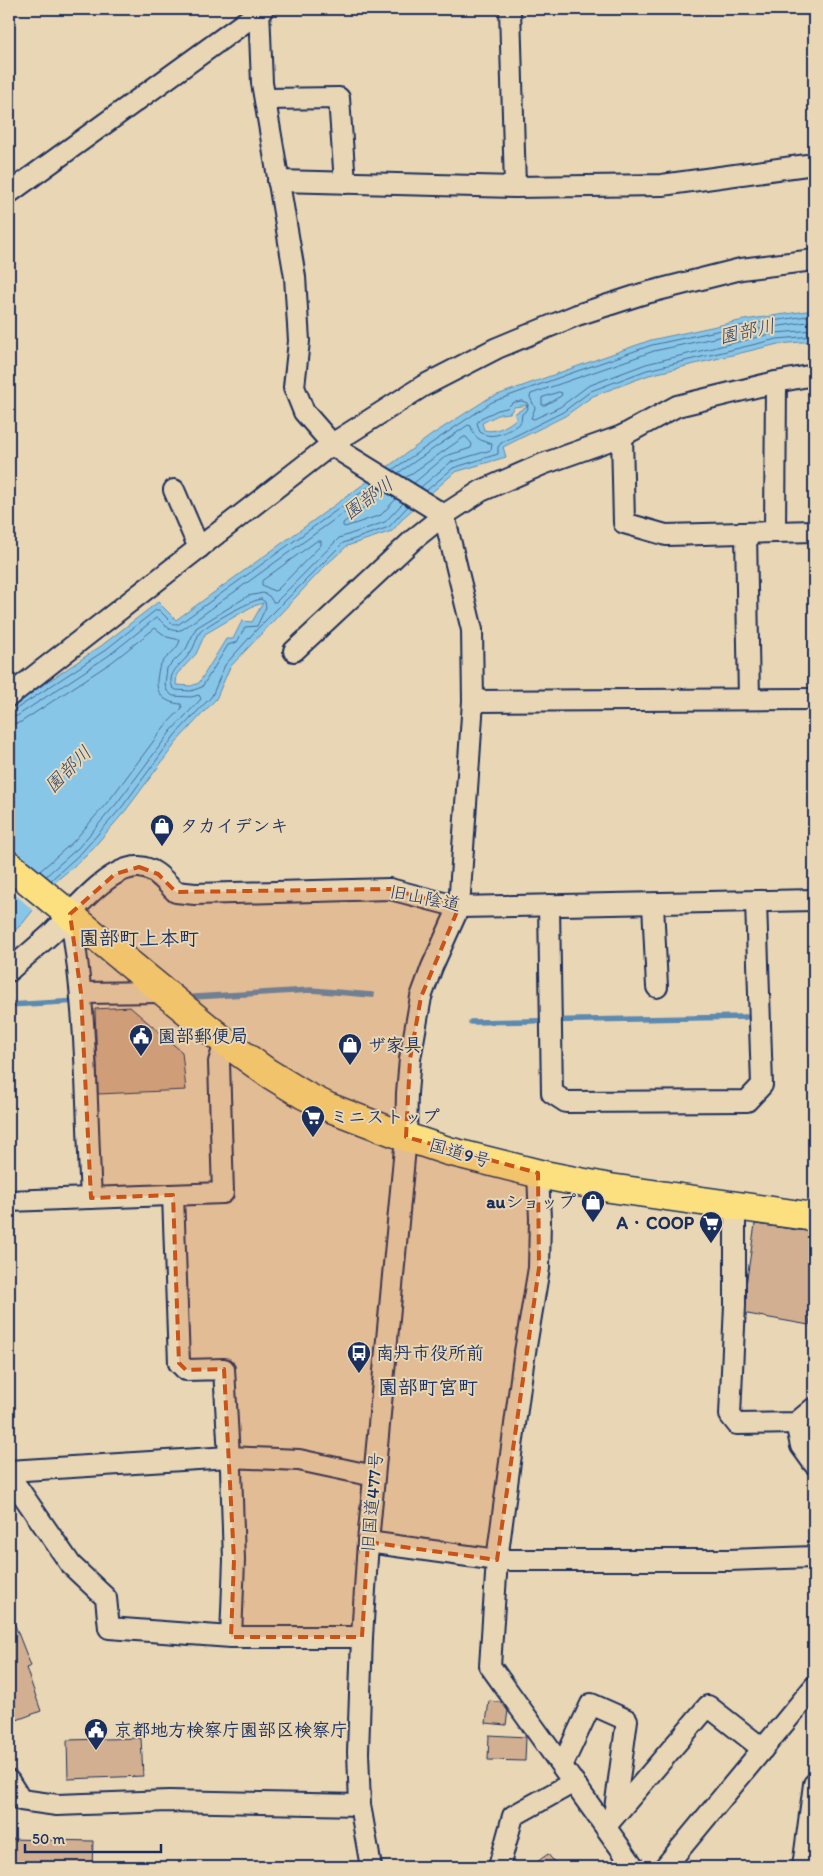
<svg xmlns="http://www.w3.org/2000/svg" width="823" height="1876" font-family="Itim,'Klee One',sans-serif">
  <style>
    .water { fill: #88c6e8; stroke: #5c8ab1; fill-rule: evenodd }
    .pier { fill: #e9d6b4 }
    .lines { fill: none; stroke-linecap: round; stroke-linejoin: round }
    .shore { stroke: #476b95; stroke-width: 1 }
    .stream { stroke: #5c8ab1; stroke-width: 5.5 }
    .building { fill: #d1af90; stroke: #1b2f5e }
    .minor-casing { stroke: #1b2f5e; stroke-width: 24 }
    .highway-casing { stroke: #1b2f5e; stroke-width: 31 }
    .minor { stroke: #e9d6b4; stroke-width: 20 }
    .highway { stroke: #fce080; stroke-width: 28 }
    .marked { fill: #c95318; fill-opacity: 0.2; stroke: #c95318; stroke-width: 4; stroke-dasharray: 10 6; stroke-linejoin: round }
    .labels { text-anchor: middle; dominant-baseline: central; stroke-width: 4; stroke-linejoin: round; paint-order: stroke }
    .poi-label { font-size: 18px; font-weight: bold; fill: #1b2f5e; stroke: #e9d6b4; text-anchor: start }
    .street-label { font-size: 18px; fill: #1b2f5e; stroke: #e9d6b4 }
    .water-label { font-size: 19px; font-style: italic; fill: #2b4673; stroke: #e9d6b4 }
    .quarter-label { font-size: 20px; font-weight: bold; fill: #1b2f5e; stroke: #e9d6b4 }
  </style>
  <rect width="100%" height="100%" fill="#e9d6b4"/>
  <filter id="ink" filterUnits="userSpaceOnUse"><feTurbulence type="fractalNoise" baseFrequency=".02" numOctaves="2"/><feDisplacementMap in="SourceGraphic" scale="10" xChannelSelector="R" yChannelSelector="G"/><feConvolveMatrix kernelMatrix="1 2 1 2 8 2 1 2 1" color-interpolation-filters="sRGB"/></filter>
  <g filter="url(#ink)">
    <!-- water -->
    <path class="water" d="M814 310V341L778 344 649 375 593 396 565 416 503 447 506 457 455 472 405 516 392 531 347 546 327 564 230 667 216 699 179 739 126 810 86 856 56 881 23 923 9 936V708L101 646 158 602 176 620 433 434 489 398 651 340 744 320ZM529 405 514 414 517 418C508 426 496 433 484 430L482 423 500 414 510 413 514 407ZM263 603 252 622 242 621 233 639H226L199 683 191 686 176 685 177 674 196 654 205 634 251 607Z"/>
    <!-- pier -->
    <polygon class="pier" points="9,844 56,885 34,911 9,889"/>
    <g class="lines">
      <!-- shore -->
      <g class="shore">
        <polyline points="814,321 746,331 654,351 531,394 530,397 535,408 531,418 534,419 560,407 588,386 646,364 775,333 814,330"/>
        <polygon points="559,392 562,393 561,396 545,405 542,405 542,398"/>
        <path d="M522 401 527 403 528 409 522 414 521 422C510 431 492 441 480 432L477 423 481 418 498 410 507 408 512 403Z"/>
        <polyline points="392,470 492,402 566,375 652,345 744,325 814,315"/>
        <path d="M398 473 468 425 471 426C474 439 480 440 492 444L491 450 451 462 421 487"/>
        <polyline points="405,478 464,437 466,437 472,444 471,448 446,456 414,483"/>
        <polyline points="426,491 453,468 498,454 498,447 501,443 563,412 591,391 647,370 777,339 814,336"/>
        <polyline points="385,492 343,523 343,526 345,527 381,515 396,499"/>
        <polygon points="317,541 321,541 321,545 277,590 274,591 262,585 262,581"/>
        <path d="M261 599 265 602 266 607 257 626 245 627 237 642 228 645 202 687 191 691 176 690 173 688C165 672 183 664 190 653 195 647 196 638 200 632 206 625 251 600 261 599Z"/>
        <polyline points="9,712 13,711 104,651 156,610 159,610 173,624 179,624 373,484"/>
        <path d="M9 718 17 716 108 656 156 618 159 619C166 626 172 634 183 629L378 488"/>
        <path d="M9 726 21 722 112 662 155 628 167 637 180 640C178 650 166 656 161 664 158 669 158 674 157 680 156 696 167 703 181 704L182 708 164 727 111 798 73 842 40 871"/>
        <polyline points="46,876 78,848 117,803 171,731 201,699 199,695 191,697 173,696 167,691 165,684 167,668 186,649 196,628 248,596 263,593 269,596 273,602 276,602 339,538 385,522 403,503"/>
        <polyline points="51,880 82,852 122,807 175,735 212,696 225,665 258,628 343,543 389,527 408,506"/>
      </g>
      <!-- stream -->
      <g class="stream">
        <polyline points="194,997 311,990 372,995"/>
        <polyline points="9,1005 79,1001"/>
        <polyline points="471,1022 746,1017"/>
      </g>
    </g>
    <!-- building -->
    <g class="building">
      <polygon points="130,1007 182,1052 186,1090 98,1094 95,1009"/>
      <polygon points="755,1224 814,1232 814,1291 809,1325 742,1313"/>
      <polygon points="9,1610 31,1666 26,1668 41,1711 9,1723"/>
      <polygon points="489,1701 509,1703 506,1725 486,1723"/>
      <polygon points="489,1735 526,1737 525,1761 488,1760"/>
      <polygon points="141,1738 143,1776 68,1779 67,1740"/>
      <polygon points="9,1839 93,1841 92,1867 9,1867"/>
      <polygon points="548,1854 558,1867 530,1867"/>
    </g>
    <g class="lines">
      <!-- minor casing -->
      <g class="minor-casing">
        <g id="minor">
          <polyline points="259,9 262,83 295,277 299,341 294,387 304,412 332,444 342,452 444,515 472,630 473,701 459,907 432,967 421,997 410,1059 407,1093 406,1137 368,1542 362,1637 358,1752 360,1805 371,1867"/>
          <polyline points="510,9 515,187"/>
          <polyline points="265,99 339,98 345,183"/>
          <polyline points="278,181 515,187 662,185 814,164"/>
          <polyline points="9,193 263,9"/>
          <polyline points="622,436 624,523 666,535 814,531"/>
          <polyline points="174,490 199,548"/>
          <polyline points="775,532 776,382"/>
          <polyline points="746,533 749,699"/>
          <polyline points="294,651 414,539 444,515 481,491 543,464 622,436 677,406 776,382 814,375"/>
          <polyline points="9,696 332,444 423,386 497,348 577,315 642,294 741,269 814,260"/>
          <polyline points="473,701 814,699"/>
          <polyline points="653,904 657,987"/>
          <polyline points="549,905 552,1093 566,1102 747,1101 762,1085 756,902"/>
          <path d="M70 914C87 1007 86 1104 91 1198"/>
          <path d="M9 971C23 958 38 946 52 933 72 913 108 866 139 867 156 868 165 882 176 892L195 894 390 889 459 907 814 900"/>
          <polyline points="81,993 163,992"/>
          <polyline points="538,1173 540,1219 539,1268 523,1364 497,1560 490,1666 634,1867"/>
          <polyline points="173,1195 179,1363 186,1370 224,1369 229,1457 231,1469 234,1560 231,1637"/>
          <polyline points="9,1201 223,1193 219,1062 225,1042"/>
          <polyline points="735,1206 735,1305 730,1415 737,1424 796,1423 814,1408"/>
          <polyline points="796,1423 801,1446 814,1464"/>
          <polyline points="9,1471 229,1457 299,1460 374,1476"/>
          <polyline points="9,1475 71,1565 106,1598 109,1628 231,1637 362,1637"/>
          <polyline points="368,1542 497,1560 729,1560 814,1557"/>
          <polyline points="562,1766 591,1704 627,1720 614,1816"/>
          <polyline points="9,1781 21,1800 57,1805 169,1801 360,1805"/>
          <polyline points="606,1826 708,1706 763,1749"/>
          <polyline points="499,1867 513,1816 574,1782"/>
          <polyline points="665,1867 814,1687"/>
          <polyline points="803,1867 814,1784"/>
        </g>
      </g>
      <!-- highway casing -->
      <g class="highway-casing">
        <polyline id="highway" points="9,865 225,1042 268,1073 304,1095 328,1107 406,1137 448,1151 544,1175 610,1188 814,1217"/>
      </g>
      <!-- minor -->
      <use href="#minor" class="minor"/>
      <!-- highway -->
      <use href="#highway" class="highway"/>
    </g>
  </g>
  <!-- marked area -->
  <path class="marked" d="M139 867 158 874 176 892 390 889 459 907 421 997 410 1059 406 1137 538 1173 539 1268 497 1560 368 1542 362 1637H231L234 1560 224 1369 186 1370 179 1363 173 1195 91 1198 81 993 70 914 115 874Z"/>
  <!-- icons -->
  <defs>
    <g id="shop-pin" transform="scale(1.25)"><path d="M0 17L-7.5 6A9.5 9.5 0 1 1 7.5 6Z" fill="#1b2f5e" stroke="#e9d6b4"/><path d="M-5-2.5h2.3a2.7 3.5 0 0 1 5.4 0H5L5.5 6h-11ZM-1.5-2.5h3a1.5 2.3 0 0 0-3 0Z" fill="#fff"/></g>
    <g id="civic-pin" transform="scale(1.25)"><path d="M0 17L-7.5 6A9.5 9.5 0 1 1 7.5 6Z" fill="#1b2f5e" stroke="#e9d6b4"/><path d="M-.6-6.5H3V-4.5H.6V-3L4-1V1h2V6H-6V1h2V-1L-.6-3ZM-1.2 2.5V6h2.4V2.5Z" fill="#fff"/></g>
    <g id="supermarket-pin" transform="scale(1.25)"><path d="M0 17L-7.5 6A9.5 9.5 0 1 1 7.5 6Z" fill="#1b2f5e" stroke="#e9d6b4"/><path d="M-6-5.5h2.5l.6 2H6L4.5 2H-2.5L-4.4-4H-6ZM-1.5 3.2a1.3 1.3 0 1 0 .1 0ZM3 3.2a1.3 1.3 0 1 0 .1 0Z" fill="#fff"/></g>
    <g id="bus-pin" transform="scale(1.25)"><path d="M0 17L-7.5 6A9.5 9.5 0 1 1 7.5 6Z" fill="#1b2f5e" stroke="#e9d6b4"/><path d="M-5-6H5V4H4V6H2V4H-2V6H-4V4H-5ZM-3.5-4V0h7V-4ZM-3.5 1.2v1.5H-2V1.2ZM2 1.2v1.5H3.5V1.2Z" fill="#fff"/></g>
  </defs>
  <g fill-rule="evenodd">
    <use href="#shop-pin" x="162" y="826"/>
    <use href="#civic-pin" x="141" y="1036"/>
    <use href="#shop-pin" x="350" y="1045"/>
    <use href="#supermarket-pin" x="313" y="1117"/>
    <use href="#shop-pin" x="593" y="1202"/>
    <use href="#supermarket-pin" x="711" y="1223"/>
    <use href="#bus-pin" x="359" y="1353"/>
    <use href="#civic-pin" x="96" y="1730"/>
  </g>
  <g class="labels">
    <!-- poi labels -->
    <g class="poi-label">
      <text x="180" y="826">タカイデンキ</text>
      <text x="158" y="1036">園部郵便局</text>
      <text x="368" y="1045">ザ家具</text>
      <text x="330" y="1117">ミニストップ</text>
      <text x="576" y="1202" text-anchor="end">auショップ</text>
      <text x="694" y="1223" text-anchor="end">A・COOP</text>
      <text x="376" y="1353">南丹市役所前</text>
      <text x="114" y="1730">京都地方検察庁園部区検察庁</text>
    </g>
    <!-- street labels -->
    <g class="street-label">
      <text transform="translate(425 898) rotate(11)">旧山陰道</text>
      <text transform="translate(460 1153) rotate(16)">国道9号</text>
      <text transform="translate(372 1502) rotate(-85)">旧国道477号</text>
    </g>
    <!-- water labels -->
    <g class="water-label">
      <text transform="translate(747 331) rotate(-12)">園部川</text>
      <text transform="translate(368 498) rotate(-36)">園部川</text>
      <text transform="translate(68 769) rotate(-45)">園部川</text>
    </g>
    <!-- quarter labels -->
    <g class="quarter-label">
      <text x="139" y="938">園部町上本町</text>
      <text x="428" y="1387">園部町宮町</text>
    </g>
  </g>
  <!-- margin -->
  <rect width="823" height="1876" fill="none" stroke="#e9d6b4" stroke-width="30"/>
  <rect x="15" y="15" width="793" height="1846" fill="none" stroke="#1b2f5e" stroke-width="2" filter="url(#ink)"/>
  <!-- scale -->
  <path d="M25 1844v8h136v-8" fill="none" stroke="#1b2f5e" stroke-width="2.5"/>
  <text x="32" y="1844" font-size="15" fill="#1b2f5e" stroke="#e9d6b4" stroke-width="4" paint-order="stroke">50 m</text>
</svg>
